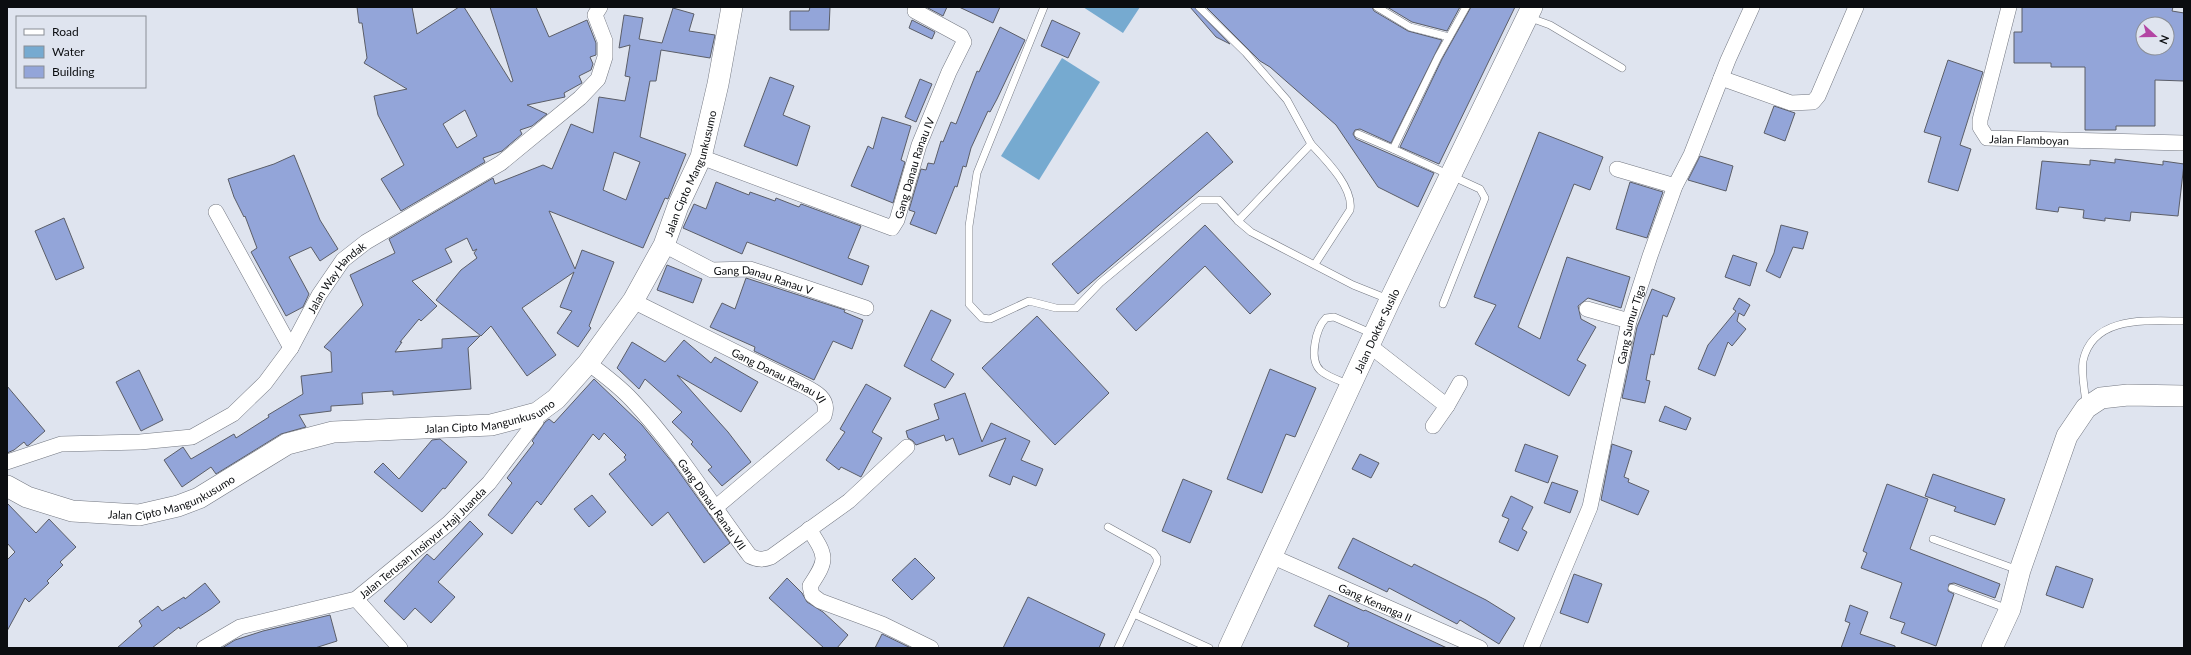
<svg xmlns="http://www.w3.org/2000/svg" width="2191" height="655" font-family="Lato,sans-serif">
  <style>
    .water { fill: #76aad0 }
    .building { fill: #93a5d9; stroke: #5b5e68; fill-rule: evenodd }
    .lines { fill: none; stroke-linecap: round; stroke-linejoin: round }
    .lane-casing { stroke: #747882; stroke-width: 8 }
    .street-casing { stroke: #747882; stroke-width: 16 }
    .secondary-casing { stroke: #747882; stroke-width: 22 }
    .lane { stroke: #fff; stroke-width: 7 }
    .street { stroke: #fff; stroke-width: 15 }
    .secondary { stroke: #fff; stroke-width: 21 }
    .labels { text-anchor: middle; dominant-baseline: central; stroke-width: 3; stroke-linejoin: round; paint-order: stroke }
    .street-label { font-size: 11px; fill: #0b0d10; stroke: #dfe4ef }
  </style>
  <rect width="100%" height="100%" fill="#dfe4ef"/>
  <!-- water -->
  <g class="water">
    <polygon points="1083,7 1140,7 1123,33"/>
    <polygon points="1062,58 1100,82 1039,180 1001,156"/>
  </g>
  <!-- building -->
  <g class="building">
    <path d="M357 7H412L417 34 459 7H464L511 82 513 81 490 7H536L549 37 587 20 596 43V55L590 57 593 64 591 70 579 76 582 83 564 93 565 97 527 105 547 114 532 126 520 130 522 134 502 151 483 158 485 162 401 211 381 179 404 165 378 115 374 96 407 89 364 63 367 58 362 23H359ZM465 110 477 136 457 148 443 124Z"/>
    <polygon points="810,7 830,7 829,30 790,30 790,11 809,11"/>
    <polygon points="926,7 947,7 943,16"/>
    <polygon points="959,7 1000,7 993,23"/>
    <polygon points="1190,7 1194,7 1230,44 1216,37"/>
    <polygon points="1206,7 1372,7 1374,11 1408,31 1442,40 1391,143 1360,129 1355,130 1353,134 1356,139 1434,173 1418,207 1378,187 1336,125 1270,67 1260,61"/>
    <polygon points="1387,7 1460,7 1447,31 1412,22"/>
    <polygon points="1471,7 1515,7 1439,164 1400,147 1442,59"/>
    <path d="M2022 7H2173L2172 11 2184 13V81L2155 80V126H2116V130H2085V67H2051V63H2014V32H2022ZM2143 24H2167V48H2143Z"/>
    <path d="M673 8 694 14 689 31 715 35 710 58 661 50 656 81H650L640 137 686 154 668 199 665 198 643 248 549 211 575 269 582 250 614 262 589 326 591 328 578 347 557 333 572 311 560 307 574 272 522 308 556 355 527 376 491 326 481 336 436 300 461 270 477 258 474 253 477 249 473 251 467 238 445 249 452 262 412 281 437 306 421 321 419 319 400 342H402L395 352 442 348V339L480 336 468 348 471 389 393 395V391L362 393 363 404 331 406V411L299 415 306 427 281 434 216 474 211 467 182 487 164 460 183 447 191 459 234 434 236 438 269 417 268 415 303 394 301 376 332 372 331 352 324 347 363 305 350 275 395 253 389 239 493 178 495 184 543 165 552 169 571 124 593 133 599 97 625 101 630 77 625 76 630 45 619 48 624 15 643 18 639 39 662 43ZM614 152 640 162 626 200 603 190Z"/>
    <polygon points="912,20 935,32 932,39 909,28"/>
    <polygon points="1052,20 1080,33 1068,58 1041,46"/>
    <polygon points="1000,27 1025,40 997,99 990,112 988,111 971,148 966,167 963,166 957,187 955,186 936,234 910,224 915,212 909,210 921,169 926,170 928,163 934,164 941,141 943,142 951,122 956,124 977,71 979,72"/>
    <polygon points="1948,60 1983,72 1960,145 1971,149 1958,191 1928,182 1941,137 1924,132"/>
    <polygon points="770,77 794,86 783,115 810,126 797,166 744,146"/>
    <polygon points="920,79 932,84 916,122 905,117"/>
    <polygon points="1774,106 1795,113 1785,141 1764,133"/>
    <polygon points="882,117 911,126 901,160 905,162 893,203 851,186 868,146 873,149"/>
    <polygon points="1207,132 1233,162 1078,294 1052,264"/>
    <polygon points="1539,132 1603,157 1590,190 1574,184 1518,327 1540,339 1567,257 1630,277 1621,308 1588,298 1578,306 1581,319 1596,327 1577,360 1586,365 1569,396 1475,344 1496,305 1474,297"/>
    <polygon points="294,155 320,220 338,249 320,261 311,247 289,257 309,294 303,307 286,316 251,252 257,248 245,216 244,217 234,197 228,179 274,164"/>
    <polygon points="1700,156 1733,166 1726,191 1688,180"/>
    <polygon points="2115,159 2163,165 2163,161 2184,164 2178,216 2131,212 2130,221 2105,218 2105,221 2083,218 2084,210 2059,207 2058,212 2036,209 2042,161 2090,165 2090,160 2115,163"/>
    <polygon points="716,182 749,195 750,192 775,201 776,198 799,207 801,204 861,226 848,258 869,266 862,285 747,242 742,254 683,228 694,204 706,209"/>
    <polygon points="1630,182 1663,192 1647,238 1616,229"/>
    <polygon points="64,218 84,268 56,280 35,231"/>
    <polygon points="1205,225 1271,294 1250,314 1205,266 1136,331 1116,309"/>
    <polygon points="1781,225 1808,232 1803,249 1793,247 1780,278 1766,271 1774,253"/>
    <polygon points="1733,255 1757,263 1750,286 1725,277"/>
    <polygon points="667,265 702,279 693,303 657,290"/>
    <polygon points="746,278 845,310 844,312 863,320 852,349 833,341 814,380 754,351 755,347 710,327 722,303 735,309"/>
    <polygon points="1652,289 1675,298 1667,317 1663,315 1654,355 1651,354 1646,380 1650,381 1645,403 1622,398 1637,327"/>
    <polygon points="1739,298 1750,305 1744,316 1739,313 1737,321 1746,329 1732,346 1728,342 1715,376 1698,369 1708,345 1736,311 1733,309"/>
    <polygon points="931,310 951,320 931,360 954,374 945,388 904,366"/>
    <polygon points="1037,316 1109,393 1055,445 982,368"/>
    <polygon points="684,340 711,363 715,357 758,382 741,412 677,375 728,432 751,462 722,486 708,470 712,467 691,444 693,442 672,422 682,412 645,379 639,389 617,368 632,342 665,362"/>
    <polygon points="1270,369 1316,388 1295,437 1286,434 1262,493 1227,479"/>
    <polygon points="139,370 163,420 141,431 116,382"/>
    <polygon points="594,379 642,425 672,462 730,543 704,563 668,512 652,526 609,474 626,460 624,457 626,455 604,433 599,440 593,434 541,505 537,501 512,534 488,515 512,483 507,478 534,443 532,441 545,422 549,419 554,423"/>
    <polygon points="866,384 891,398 872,432 882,438 861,477 841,467 839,470 826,460 845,432 840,429"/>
    <polygon points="7,386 45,431 29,445 27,446 24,442 14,450 7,453"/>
    <polygon points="965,393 982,442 991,423 1030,441 1021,460 1043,469 1036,486 1013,476 1010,485 989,476 1006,438 959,455 953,438 946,441 944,435 916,445 913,441 908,438 906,431 939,419 934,404"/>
    <polygon points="1665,406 1691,418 1686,430 1659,421"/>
    <polygon points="440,439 467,462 445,489 443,488 422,512 374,472 383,463 399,479 432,440"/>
    <polygon points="1525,444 1558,456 1548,483 1515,471"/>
    <polygon points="1612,444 1632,451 1624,477 1629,479 1628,482 1649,491 1638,515 1601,500"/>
    <polygon points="1360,454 1379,463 1371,478 1352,469"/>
    <polygon points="1933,474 2005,499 1995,525 1954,511 1956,507 1925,496"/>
    <polygon points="1183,479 1212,491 1190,543 1162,531"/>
    <polygon points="1552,482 1578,491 1570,513 1544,503"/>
    <polygon points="1887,484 1928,499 1910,549 2000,584 1995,598 1954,583 1949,584 1948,591 1954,594 1936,646 1901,633 1905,623 1890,618 1902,583 1861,568 1867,553 1863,551"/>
    <polygon points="592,495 606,512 589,527 574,509"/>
    <polygon points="1511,496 1533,507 1522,529 1527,532 1518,551 1499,542 1509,519 1502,516"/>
    <polygon points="7,503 36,533 49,519 76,547 60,562 63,565 47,581 49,583 29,602 25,598 7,631 7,560 15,552 7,543"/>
    <polygon points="470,521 483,534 438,582 455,597 431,623 415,608 404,620 384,601 427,554 434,560"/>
    <polygon points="1353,538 1412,567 1414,564 1486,600 1515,618 1499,644 1460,620 1457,624 1389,588 1387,592 1338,568"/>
    <polygon points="915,558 935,578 912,600 892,580"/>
    <polygon points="2056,566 2093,579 2083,608 2046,595"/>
    <polygon points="1574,574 1602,584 1588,623 1560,613"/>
    <polygon points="787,578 802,593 807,602 823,612 848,635 837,648 824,648 769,598"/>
    <polygon points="205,583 220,602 211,609 180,629 179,627 152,648 117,648 142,626 139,621 158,606 162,611 184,597 185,599"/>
    <polygon points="1329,595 1364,611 1365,610 1447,648 1347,648 1349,643 1314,626"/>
    <polygon points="1028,597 1105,634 1099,648 1003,648"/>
    <polygon points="1850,605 1868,612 1860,634 1895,646 1895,648 1841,648 1850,623 1845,621"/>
    <polygon points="330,615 337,641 315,648 222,648 235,640 263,631"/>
    <polygon points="882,634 911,648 875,648"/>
  </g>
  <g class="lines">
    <!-- lane casing -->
    <g class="lane-casing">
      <g id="lane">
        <polyline points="1044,7 977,173 969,226 969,304 982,318 990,319 1029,301 1056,308 1076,308 1100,283 1200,200 1219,200 1238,221"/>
        <polyline points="1199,7 1246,53 1287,100 1311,144"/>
        <polyline points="1377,7 1410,27 1449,37"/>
        <polyline points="1528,17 1550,25 1622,68"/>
        <polyline points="1358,134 1393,149"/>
        <path d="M1315 264 1350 210C1354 188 1326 160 1311 144L1238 221 1251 232 1353 285 1388 299"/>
        <polyline points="1443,304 1485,198 1480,189 1393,149 1438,57 1466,7"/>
        <path d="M1350 385C1341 381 1328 377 1321 371 1308 360 1316 328 1326 318L1334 317 1373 334"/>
        <path d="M2086 404C2085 391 2081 374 2083 361 2093 315 2147 321 2184 321"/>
        <polyline points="1108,527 1153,552 1157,558 1157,563 1134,614"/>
        <polyline points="1933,539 2018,570"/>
        <polyline points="1952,588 2008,609"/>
        <polyline points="1118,648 1134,614 1209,648"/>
      </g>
    </g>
    <!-- street casing -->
    <g class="street-casing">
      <g id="street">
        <path id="s1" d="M2009 7 1980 120V127L1987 138 2184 143"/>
        <polyline points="1721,78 1791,103 1813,102 1818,96 1856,7"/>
        <path id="s2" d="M701 157 892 228 897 220 919 145 949 72 964 42 961 36 915 11"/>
        <polyline points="1617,169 1675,186"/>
        <polyline points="216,212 291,348"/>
        <path id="s3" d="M664 245 712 270 750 269 866 308"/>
        <path id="s4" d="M633 301 798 383C812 390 831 397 824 416L715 508"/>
        <polyline points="1587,309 1629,321"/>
        <polyline points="1370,346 1447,406 1433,426"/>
        <path id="s5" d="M588 363C603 374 619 386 632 400 677 448 711 504 750 556 758 560 763 560 771 557L849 501 907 447"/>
        <polyline points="1447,406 1460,383"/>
        <path id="s6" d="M7 462 61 444 140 442 192 437 233 414 265 383 291 348 319 295 343 260 366 242 501 163 580 98 598 79 605 57V41L595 15 600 7"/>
        <path d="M809 529C827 557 828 559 810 586L812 595 820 601 882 624 931 648"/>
        <path id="s7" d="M1271 556 1480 648"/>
        <polyline points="356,599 400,648"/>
        <path id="s8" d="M204 648 240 627 356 599 449 523 489 483 536 421 537 413"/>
        <path id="s9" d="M1531 648 1590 507 1629 321 1650 256 1675 186 1691 155 1728 60 1752 7"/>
      </g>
    </g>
    <!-- secondary casing -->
    <g class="secondary-casing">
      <g id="secondary">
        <path id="s10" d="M7 486 27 497 72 511 139 515 178 506 199 498 287 444 333 432 491 425 537 413 556 399 588 363 633 301 664 245 678 206 701 157 718 84 732 7"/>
        <path id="s11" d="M1229 648 1390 300 1532 7"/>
        <polyline points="1992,648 2010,609 2020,570 2067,436 2086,408 2101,398 2128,395 2184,396"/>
      </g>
    </g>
    <!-- lane -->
    <use href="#lane" class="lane"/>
    <!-- street -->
    <use href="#street" class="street"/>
    <!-- secondary -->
    <use href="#secondary" class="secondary"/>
  </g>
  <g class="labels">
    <!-- street labels -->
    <g class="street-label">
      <text stroke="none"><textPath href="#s1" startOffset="179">Jalan Flamboyan</textPath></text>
      <text stroke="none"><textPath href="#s2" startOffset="268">Gang Danau Ranau IV</textPath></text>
      <text stroke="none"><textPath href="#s10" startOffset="845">Jalan Cipto Mangunkusumo</textPath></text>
      <text stroke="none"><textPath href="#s6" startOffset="408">Jalan Way Handak</textPath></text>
      <text stroke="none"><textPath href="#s3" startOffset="107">Gang Danau Ranau V</textPath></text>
      <text stroke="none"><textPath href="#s9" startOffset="340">Gang Sumur Tiga</textPath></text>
      <text stroke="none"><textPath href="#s11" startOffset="350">Jalan Dokter Susilo</textPath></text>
      <text stroke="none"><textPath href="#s4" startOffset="164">Gang Danau Ranau VI</textPath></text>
      <text stroke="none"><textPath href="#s10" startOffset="509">Jalan Cipto Mangunkusumo</textPath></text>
      <text stroke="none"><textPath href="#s10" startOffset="173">Jalan Cipto Mangunkusumo</textPath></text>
      <text stroke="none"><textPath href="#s5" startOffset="189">Gang Danau Ranau VII</textPath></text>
      <text stroke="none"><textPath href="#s8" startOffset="248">Jalan Terusan Insinyur Haji Juanda</textPath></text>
      <text stroke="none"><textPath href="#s7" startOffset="114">Gang Kenanga II</textPath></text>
    </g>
  </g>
  <!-- border -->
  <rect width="2191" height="655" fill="none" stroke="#0b0d10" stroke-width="16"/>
  <!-- legend -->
  <rect x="16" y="16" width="130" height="72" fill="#dfe4ef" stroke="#8a8e96"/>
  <rect x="24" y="29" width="20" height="6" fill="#ffffff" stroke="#8a8e96"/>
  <text x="52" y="36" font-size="12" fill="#0b0d10">Road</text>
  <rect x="24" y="46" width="20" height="12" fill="#76aad0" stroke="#8a8e96"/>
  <text x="52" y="56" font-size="12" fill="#0b0d10">Water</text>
  <rect x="24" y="66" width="20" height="12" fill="#93a5d9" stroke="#8a8e96"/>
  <text x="52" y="76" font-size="12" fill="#0b0d10">Building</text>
  <!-- north arrow -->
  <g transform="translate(2155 36) rotate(111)"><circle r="19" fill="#dfe4ef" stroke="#8a8e96"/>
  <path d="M0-3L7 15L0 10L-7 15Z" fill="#b345a4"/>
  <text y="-6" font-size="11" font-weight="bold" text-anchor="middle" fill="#0b0d10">N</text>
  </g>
</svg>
